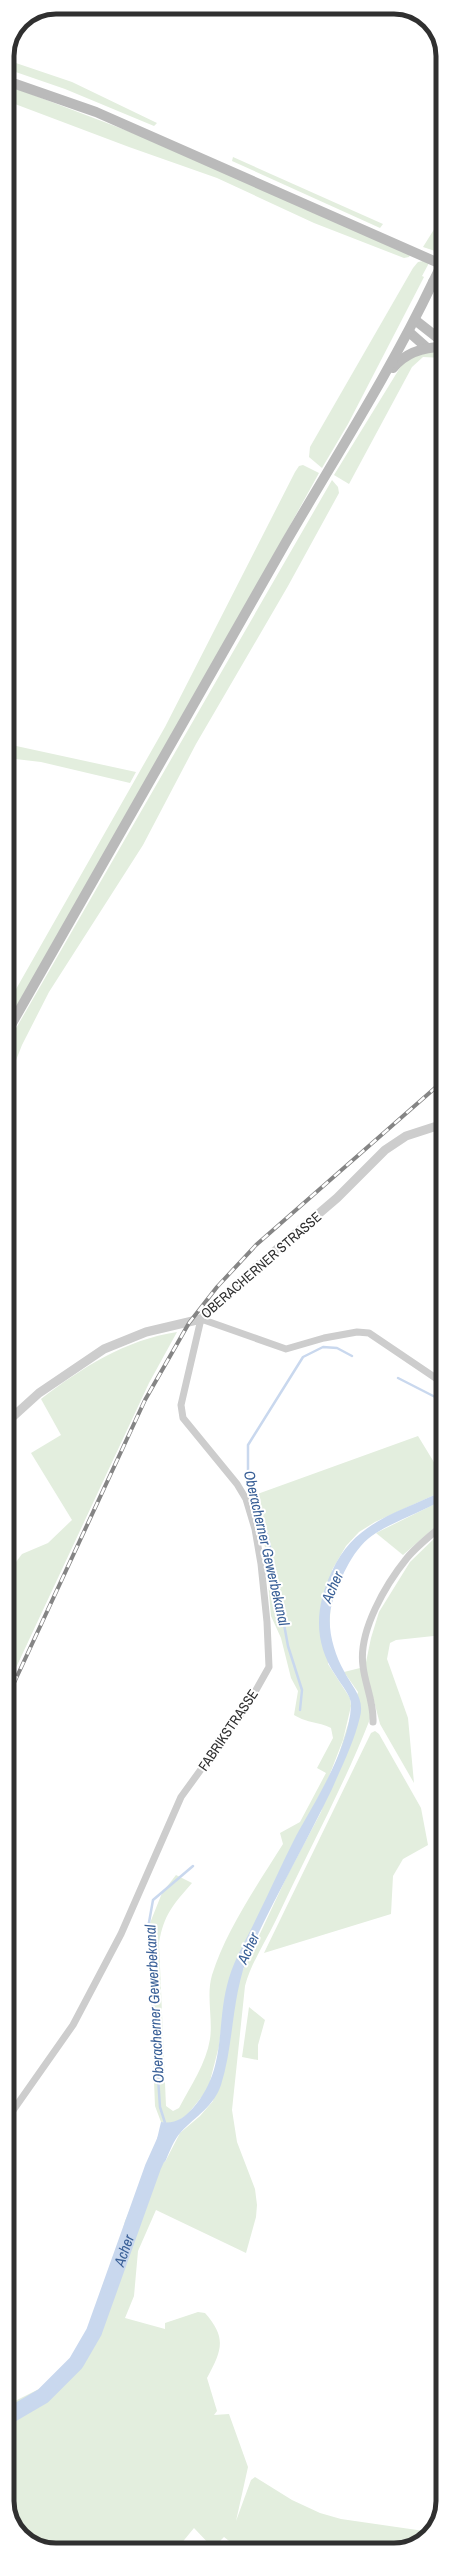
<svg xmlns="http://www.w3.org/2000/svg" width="450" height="2557" font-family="'Archivo Narrow',sans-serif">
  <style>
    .green { fill: #e3eede }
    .water { fill: #c9d8ee }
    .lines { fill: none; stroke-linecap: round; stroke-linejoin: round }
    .stream { stroke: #c9d8ee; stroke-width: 2.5 }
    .river { stroke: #c9d8ee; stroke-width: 16 }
    .minor { stroke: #cdcdcd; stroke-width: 7 }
    .tertiary { stroke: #cdcdcd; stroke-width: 9 }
    .secondary { stroke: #bababa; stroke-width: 10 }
    .rail-casing { stroke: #858585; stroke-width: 4 }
    .rail { stroke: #fff; stroke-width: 2.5; stroke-dasharray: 8; stroke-linecap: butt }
    .secondary-bridge { stroke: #bababa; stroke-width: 10 }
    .labels { text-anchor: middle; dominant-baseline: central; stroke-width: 4; stroke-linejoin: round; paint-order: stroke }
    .street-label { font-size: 14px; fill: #303030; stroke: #fff }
    .water-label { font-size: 15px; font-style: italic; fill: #3a6097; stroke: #fff }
    .rim { fill: none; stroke: #303030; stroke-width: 5 }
  </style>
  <rect width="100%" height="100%" fill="#fff"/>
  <!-- green -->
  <g class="green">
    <polygon points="7,60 72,82 157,123 154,126 65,89 7,69"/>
    <polygon points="7,85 141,136 410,255 409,257 404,258 314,223 217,178 129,147 7,101"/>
    <polygon points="233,157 383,224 380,228 232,161"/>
    <polygon points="443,215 443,237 435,251 423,247"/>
    <polygon points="423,261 429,263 422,276 424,277 348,424 322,468 309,457 310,447 413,268 418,262"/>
    <polygon points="437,351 443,352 443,358 423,357 412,367 349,484 334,475 401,366 409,357"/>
    <polygon points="303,465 319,473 240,616 7,1023 7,1005 165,727 295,472 299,466"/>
    <polygon points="332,480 338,487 339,493 288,586 196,744 143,845 49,992 22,1045 7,1083 7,1044"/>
    <polygon points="7,744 136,772 130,783 41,762 7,758"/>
    <path d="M177 1332 149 1383 7 1687V1574L22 1554 48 1543 72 1520 31 1453 61 1435 41 1399C83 1367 125 1340 177 1332Z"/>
    <path d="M418 1436 443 1477V1491L375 1522 359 1532 346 1546 332 1570 328 1664 350 1698 351 1706 343 1740 328 1779 281 1868 226 1993 219 2046 208 2089 187 2115 173 2124 161 2122 155 2106 148 1928 162 1893 176 1875 192 1883C173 1905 164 1914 159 1943L166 2106 173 2111 179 2108C191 2085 206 2064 210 2039 213 2019 206 1995 212 1975 226 1930 258 1884 283 1844L280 1833 300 1822 326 1773 317 1768 333 1738 331 1728C317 1721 309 1724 294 1715L298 1691 291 1678 281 1638 271 1616 265 1547 253 1511 252 1496Z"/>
    <polygon points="443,1500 443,1520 403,1555 376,1533"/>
    <polygon points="443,1530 443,1635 396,1640 390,1643 387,1659 408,1718 414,1783 380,1724 365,1667 371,1638 379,1612 410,1562"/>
    <path d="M360 1668 370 1707V1719C343 1788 307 1853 276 1920 266 1941 251 1963 245 1986L232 2110 237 2142 255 2189 257 2205 256 2217 246 2253 156 2210 138 2251 134 2296 125 2318 165 2329V2323L198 2312 205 2313C227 2338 222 2350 207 2378L217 2411 214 2415 229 2414 248 2467 236 2521 251 2480 255 2477 292 2500 320 2513 341 2519 431 2532 400 2550H241L224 2537 213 2548 194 2528 176 2550H50L22 2536 7 2507V2405L41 2388 69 2361 88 2331 114 2264 125 2221 153 2156 165 2162 180 2133 200 2116 213 2101 240 1976 287 1876 321 1812 358 1692 344 1672Z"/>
    <polygon points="375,1731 379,1734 421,1808 428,1845 403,1859 393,1876 391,1914 264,1953 371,1733"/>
    <polygon points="249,2007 265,2020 258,2045 258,2060 242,2057"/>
  </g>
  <!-- water -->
  <path class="water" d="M443 1491V1500C421 1512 397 1520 376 1533 354 1546 341 1577 333 1600 325 1623 333 1651 344 1671 352 1687 365 1698 360 1717 354 1742 342 1766 332 1789 306 1843 276 1895 251 1949 231 1992 235 2040 221 2085 214 2106 196 2116 181 2132 174 2139 169 2153 165 2162L153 2156 161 2122C175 2124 183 2119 193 2108 228 2068 215 2024 229 1978 235 1958 247 1938 256 1919 270 1891 282 1863 296 1836 316 1800 349 1748 351 1706 352 1696 341 1685 336 1676 313 1642 315 1607 332 1571 355 1521 398 1513 443 1491Z"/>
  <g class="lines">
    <!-- stream -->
    <g class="stream">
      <polyline points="398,1378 443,1401"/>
      <polyline points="300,1710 302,1690 288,1646 268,1537 256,1506 248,1472 248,1445 303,1357 323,1347 337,1348 352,1356"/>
      <polyline points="166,2126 160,2107 148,1928 153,1900 193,1866"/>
    </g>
    <!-- river -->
    <path class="river" id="s1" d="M7 2417 43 2396 76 2363 94 2332 153 2167 166 2138"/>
    <!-- minor -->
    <g class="minor">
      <path d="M373 1722C374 1702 365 1685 363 1666 358 1631 386 1584 407 1558 417 1546 431 1535 443 1525"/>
      <polyline points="7,2119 73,2025 121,1934 181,1797 247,1706 269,1667 267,1622 261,1564 255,1529 246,1499 237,1484 183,1418 181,1405 201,1319 286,1349 324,1338 357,1332 369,1333 443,1383"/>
    </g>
    <!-- tertiary -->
    <polyline class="tertiary" points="7,1422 39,1393 104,1349 146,1332 201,1319 255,1268 337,1198 385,1150 406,1136 443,1124"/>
    <!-- secondary -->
    <g class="secondary">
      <polyline points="7,81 96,112 443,265"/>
      <polyline points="415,320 443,342"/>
      <polyline points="409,332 426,347"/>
      <path d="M393 368C406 352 423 347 443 347"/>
      <path d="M7 1032C100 869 193 705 286 542 336 456 390 372 433 282"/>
    </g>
    <!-- rail casing -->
    <g class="rail-casing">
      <polyline id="rail" points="7,1698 145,1400 189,1323 217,1287 256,1245 443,1081"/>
    </g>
    <!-- rail -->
    <use href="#rail" class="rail"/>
    <!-- secondary-bridge -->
    <polyline class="secondary-bridge" points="433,282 443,262"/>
  </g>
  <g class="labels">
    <!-- street labels -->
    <g class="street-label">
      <text transform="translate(261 1265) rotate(-41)">OBERACHERNER STRASSE</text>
      <text transform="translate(228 1730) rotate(-56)">FABRIKSTRASSE</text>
    </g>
    <!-- water labels -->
    <g class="water-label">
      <text transform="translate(267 1548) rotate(77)">Oberacherner Gewerbekanal</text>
      <text transform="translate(332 1587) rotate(-66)">Acher</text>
      <text transform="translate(248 1948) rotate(-65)">Acher</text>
      <text transform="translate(154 2004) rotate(-93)">Oberacherner Gewerbekanal</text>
      <text stroke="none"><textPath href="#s1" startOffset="211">Acher</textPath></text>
    </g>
  </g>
  <!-- crop -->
  <path d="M0 0H450V2557H0ZM56 14H394A42 42 0 0 1 436 56V2501A42 42 0 0 1 394 2543H56A42 42 0 0 1 14 2501V56A42 42 0 0 1 56 14Z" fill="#fff" fill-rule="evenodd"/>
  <path class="rim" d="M56 14H394A42 42 0 0 1 436 56V2501A42 42 0 0 1 394 2543H56A42 42 0 0 1 14 2501V56A42 42 0 0 1 56 14Z"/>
</svg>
